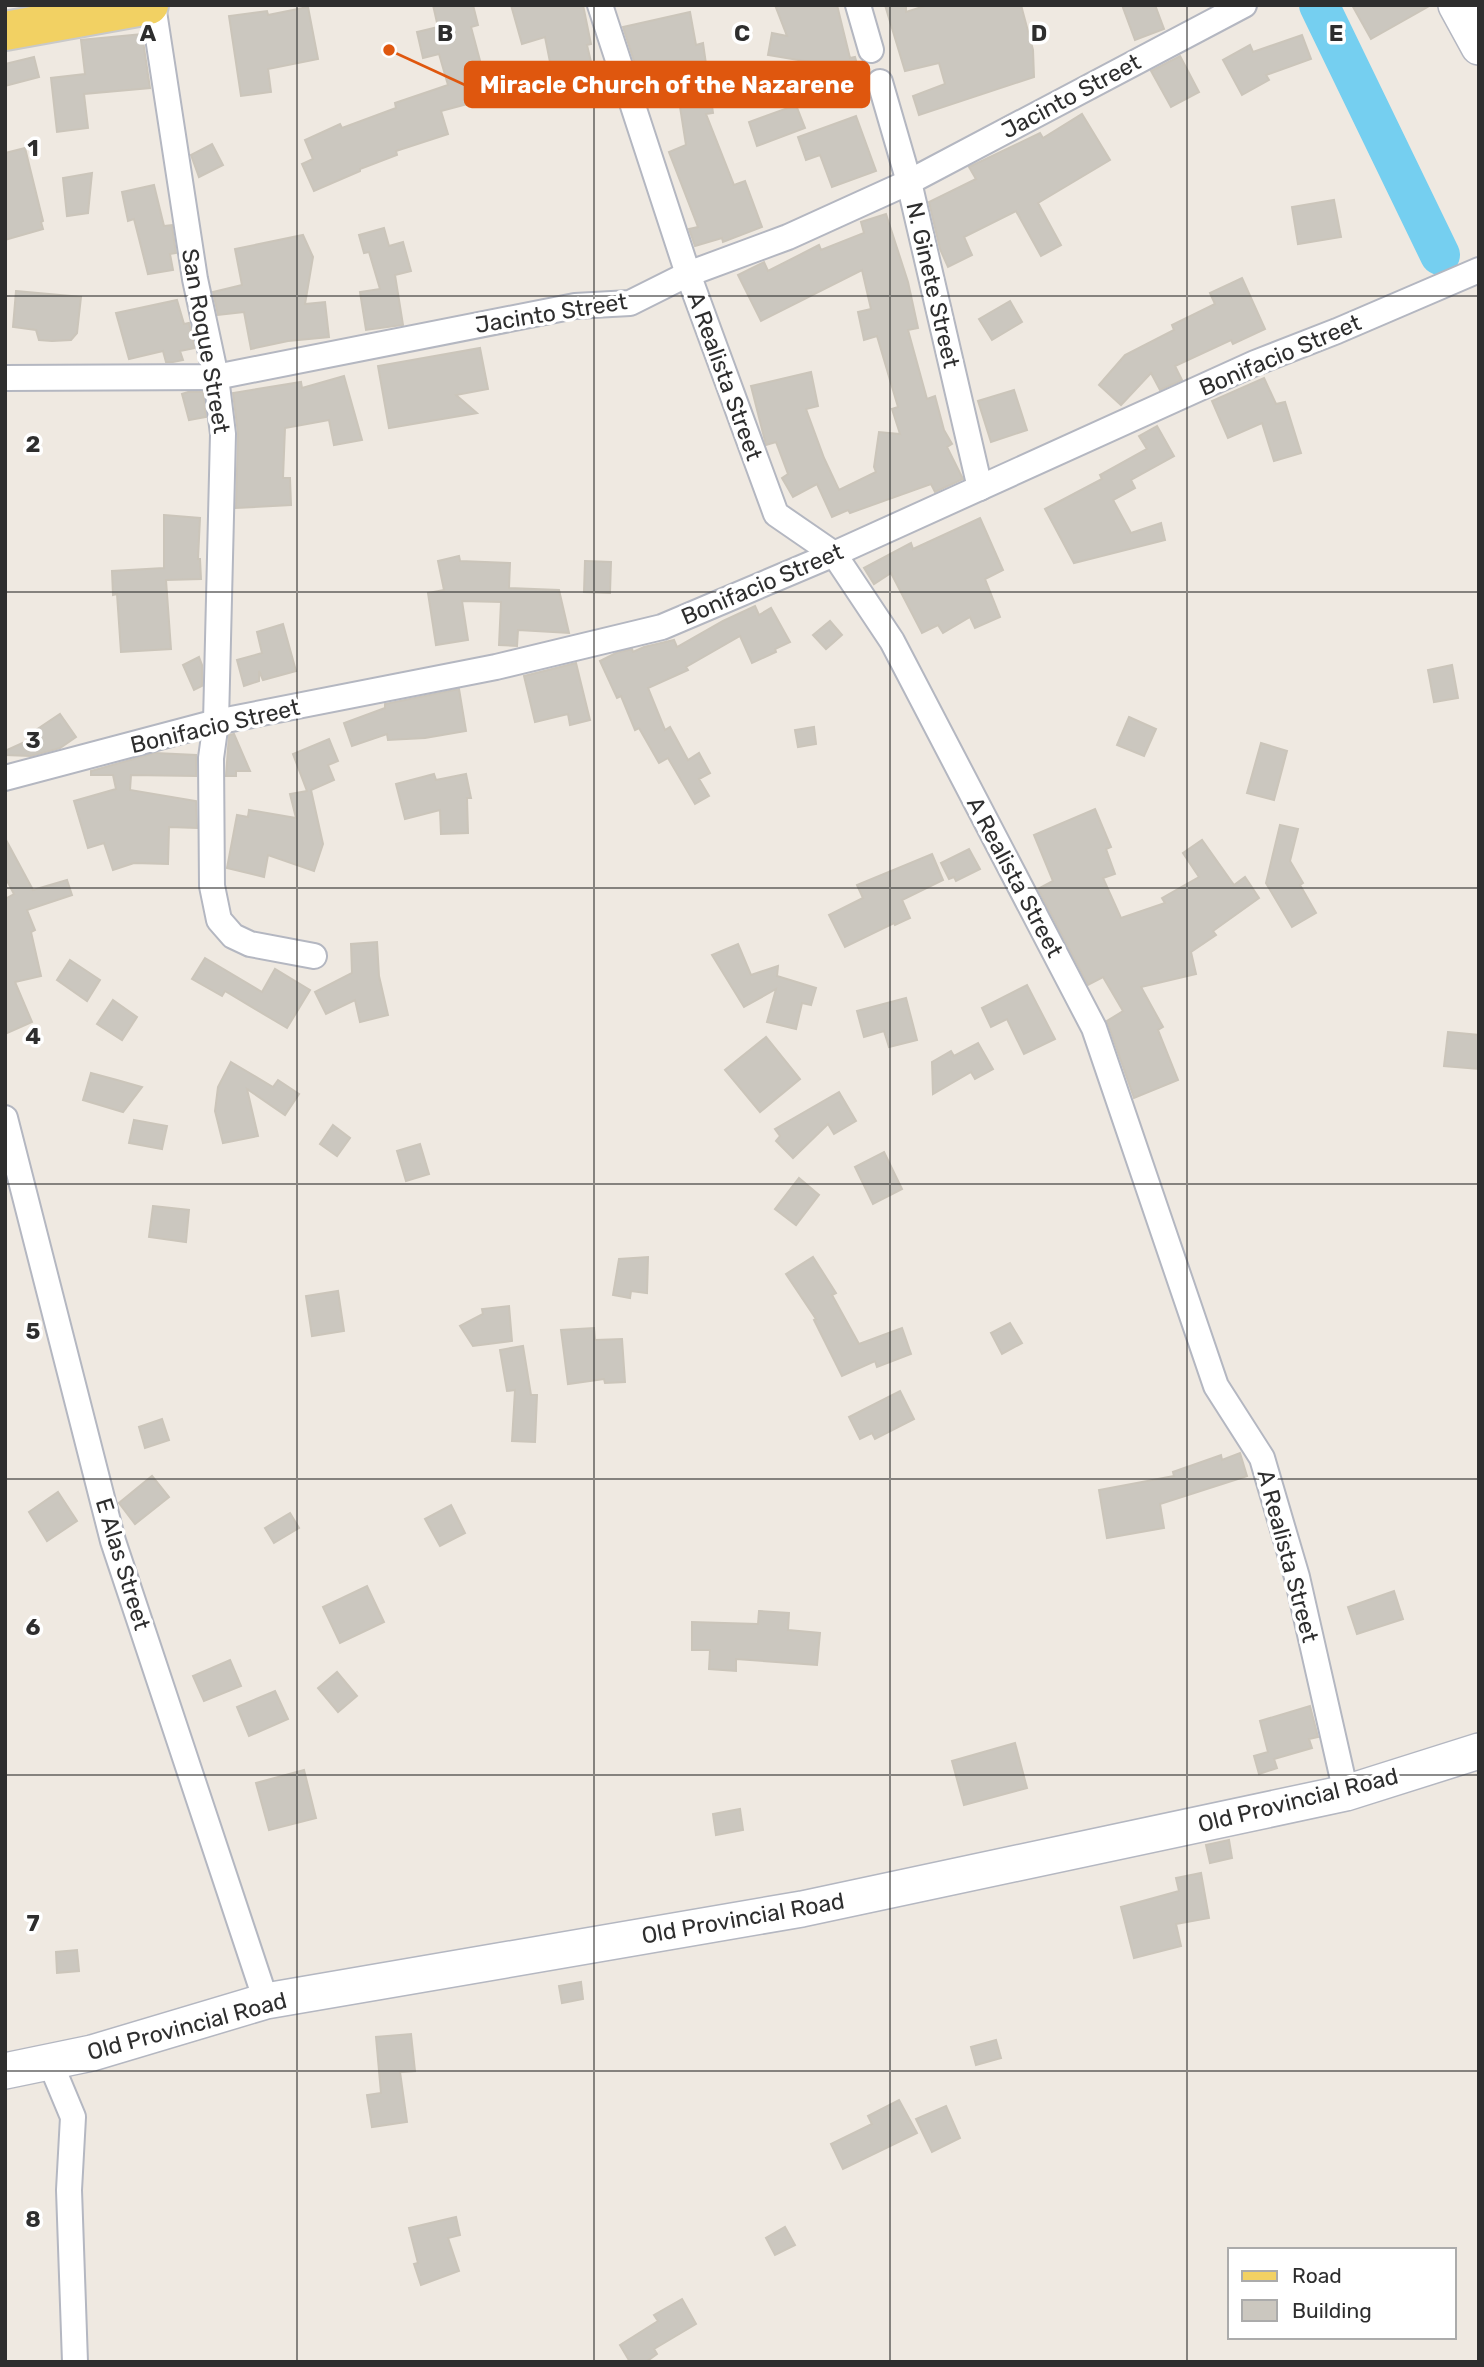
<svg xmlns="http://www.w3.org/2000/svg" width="1484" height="2367" font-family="Rubik,sans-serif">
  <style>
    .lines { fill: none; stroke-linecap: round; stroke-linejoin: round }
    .river { stroke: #75cff0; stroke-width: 40 }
    .building { fill: #cbc7bf; stroke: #cbc5ba; stroke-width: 2 }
    .street-casing { stroke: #b4b7c1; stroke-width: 28 }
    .secondary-casing { stroke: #b4b7c1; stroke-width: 38 }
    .primary-casing { stroke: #c9c9c9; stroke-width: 42 }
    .street { stroke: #fff; stroke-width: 24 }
    .secondary { stroke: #fff; stroke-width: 35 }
    .primary { stroke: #f2d163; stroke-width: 38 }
    .grid { fill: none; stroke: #2e2e2e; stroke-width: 2; stroke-opacity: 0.55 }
    .labels { text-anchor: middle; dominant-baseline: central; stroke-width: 7; stroke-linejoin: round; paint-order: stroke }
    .street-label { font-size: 23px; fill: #2e2e2e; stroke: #fff }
    .grid-label { font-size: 23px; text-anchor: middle; font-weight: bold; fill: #2e2e2e; stroke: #fff; stroke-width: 7; stroke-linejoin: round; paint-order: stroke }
    .leader { fill: none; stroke: #df570e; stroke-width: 2.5 }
    .callout-dot { fill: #df570e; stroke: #fff; stroke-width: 2.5 }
    .callout { fill: #df570e; stroke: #df570e; stroke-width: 2.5 }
    .callout-label { font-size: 24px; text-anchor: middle; font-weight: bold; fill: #fff }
  </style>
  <rect width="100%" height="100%" fill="#efe9e1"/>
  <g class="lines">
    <!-- river -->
    <polyline class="river" points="1319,5 1440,255"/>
  </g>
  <!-- building -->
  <g class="building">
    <polygon points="433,5 473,5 478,25 471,27 490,98 441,111 448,134 396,151 397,155 360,169 360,171 314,191 302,164 313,159 305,140 340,124 342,128 396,108 395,103 448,85 439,54 423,58 417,32 438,27"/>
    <polygon points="511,5 583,5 591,44 587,45 596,83 556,92 545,37 522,44"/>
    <polygon points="775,5 837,5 850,58 855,57 862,82 817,93 810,62 768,55 772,33 787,36"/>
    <polygon points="885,5 906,5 906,12 928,5 1021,5 1033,50 1034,77 919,115 913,96 945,84 939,63 905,71"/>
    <polygon points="1122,5 1155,5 1164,29 1135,40"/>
    <polygon points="1352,5 1431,5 1371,39"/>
    <polygon points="308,7 318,59 268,69 271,92 241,96 229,16 267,11 268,15"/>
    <polygon points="690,12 696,45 703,43 713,113 706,114 734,185 745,181 762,227 723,242 722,238 695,246 689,229 698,227 669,152 686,145 678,94 670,96 665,76 641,83 623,27"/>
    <polygon points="142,34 150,88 84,94 88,128 57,132 51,78 85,74 81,40"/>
    <polygon points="1302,35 1311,59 1266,75 1269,80 1242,95 1223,60 1250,45 1253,52"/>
    <polygon points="1180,56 1199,92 1171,107 1151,71"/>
    <polygon points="34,57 39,77 5,86 5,64"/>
    <polygon points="796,105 805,128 757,146 749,122"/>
    <polygon points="1082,114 1110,160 1038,203 1061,245 1041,256 1016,211 964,237 972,255 948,267 940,249 929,202 976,179 969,167 1040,133 1043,138"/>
    <polygon points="856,116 876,171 832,187 820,155 806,160 798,137"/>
    <polygon points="212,144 223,165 199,177 191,155"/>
    <polygon points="25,148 43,221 41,222 43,229 5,240 5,153"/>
    <polygon points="92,173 88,213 67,216 63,178"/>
    <polygon points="154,185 164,226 172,225 176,253 170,254 173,270 148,274 134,219 128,221 122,192"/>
    <polygon points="1334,200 1341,237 1298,244 1292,207"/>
    <polygon points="886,214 908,282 918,328 908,330 927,399 935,396 944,430 952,444 947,447 963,479 935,492 931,484 850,513 848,510 832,517 817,484 793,497 782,478 788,474 776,442 766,445 751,386 811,372 818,406 806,409 824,458 839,490 876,472 874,467 879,432 900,434 892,409 898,407 877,336 864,340 858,312 871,309 862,270 761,321 738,275 764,262 768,271 819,245 821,250 864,233 861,222"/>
    <polygon points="384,228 389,246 403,242 411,271 395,275 403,325 366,330 360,292 380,289 369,252 364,253 359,235"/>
    <polygon points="303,235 313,257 305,304 325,302 329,337 288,341 251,349 244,312 218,315 213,292 242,285 235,249"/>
    <polygon points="1242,278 1265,329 1233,344 1231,340 1175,366 1182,380 1160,390 1151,373 1121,405 1099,385 1125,355 1174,330 1172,325 1215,304 1210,293"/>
    <polygon points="16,291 81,297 77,333 71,340 52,341 39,340 36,330 13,327"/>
    <polygon points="177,300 184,324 189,323 195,348 180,351 183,360 173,362 166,362 163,351 129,359 116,313"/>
    <polygon points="1010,301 1022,322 992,340 979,319"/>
    <polygon points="480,348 488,389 456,395 477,413 389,428 378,366"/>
    <polygon points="344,376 362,440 334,445 329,420 285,428 283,478 290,478 291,505 236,508 238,434 233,393 301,382 302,388"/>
    <polygon points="1264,378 1276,404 1285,402 1301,453 1274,461 1262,423 1228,438 1212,401"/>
    <polygon points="1014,390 1027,430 991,442 978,401"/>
    <polygon points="188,392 203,392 206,417 189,420 182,394"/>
    <polygon points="1157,426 1174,456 1131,480 1135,488 1113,500 1131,533 1161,523 1165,540 1074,563 1045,509 1102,479 1100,475 1147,449 1139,436"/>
    <polygon points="164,515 200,518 198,559 200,559 201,579 166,580 171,649 121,652 117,594 113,595 112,571 164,568"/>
    <polygon points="980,518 1003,570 985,579 1000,617 975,628 970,617 943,633 938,625 922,633 891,573 874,584 864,568 911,543 913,549"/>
    <polygon points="459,556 460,561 510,563 509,588 559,590 569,633 518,630 517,646 499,645 501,602 462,601 468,640 436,645 428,593 444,590 438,561"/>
    <polygon points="585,561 611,562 610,593 584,592"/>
    <polygon points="755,606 759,615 771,608 790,642 775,649 776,652 752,663 740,636 686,667 688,670 648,688 665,730 670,727 688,760 699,753 710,773 699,779 709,796 695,804 668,758 659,763 639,728 635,730 621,696 617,698 600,661 616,653 632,649 633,652 644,647 674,640 677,647 723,621"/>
    <polygon points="830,621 842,635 826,649 813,635"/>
    <polygon points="283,624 296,671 263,680 259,671 259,681 244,686 237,660 262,653 257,632"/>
    <polygon points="199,657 202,665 202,686 194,690 183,665"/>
    <polygon points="576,663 590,720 570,725 568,714 535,722 524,676"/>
    <polygon points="1452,665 1458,698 1434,702 1428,670"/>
    <polygon points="459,689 466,731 425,738 388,740 387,734 352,746 344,723 385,708 385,704"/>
    <polygon points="60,714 76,737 60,748 31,756 5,755 5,751 27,741 27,736"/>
    <polygon points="1129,717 1156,729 1144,756 1117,745"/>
    <polygon points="814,727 816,744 798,747 795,730"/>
    <polygon points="234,734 250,771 236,771 236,776 226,776 229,735"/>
    <polygon points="329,739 338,761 328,765 334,780 311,790 323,844 314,871 268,855 264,877 227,868 237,815 248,817 249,810 296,818 290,794 307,791 293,754"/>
    <polygon points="1261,743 1287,751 1274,800 1247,793"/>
    <polygon points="155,753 196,755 196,776 131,775 130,790 196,801 197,828 169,827 168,864 134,863 113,870 104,843 88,848 74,801 116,789 113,775 91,775 91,771"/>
    <polygon points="434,774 436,780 466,774 471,798 467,798 468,833 441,834 440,810 405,819 396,784"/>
    <polygon points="1095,809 1111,847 1106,849 1115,874 1103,878 1121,918 1165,903 1162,898 1199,877 1183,853 1202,840 1234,885 1245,877 1259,898 1213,931 1216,935 1191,952 1196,974 1141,987 1163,1027 1158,1030 1178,1080 1134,1098 1107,1021 1123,1011 1103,977 1088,985 1038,889 1053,881 1034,835"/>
    <polygon points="1280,825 1298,829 1290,861 1303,883 1300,885 1316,913 1292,927 1266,883"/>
    <polygon points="5,838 33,890 67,880 72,895 27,910 35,930 31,932 41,976 15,982 32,1022 5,1034 5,899 14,894 5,877"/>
    <polygon points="969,849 980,869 956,881 954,877 949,879 941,863"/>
    <polygon points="932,854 943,880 902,900 910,918 895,925 894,923 845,947 829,915 863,898 857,885"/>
    <polygon points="377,942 379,976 388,1015 360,1022 355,1000 326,1014 315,992 352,973 351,944"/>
    <polygon points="738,944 751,975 778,966 777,976 816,988 811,1005 802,1003 796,1029 767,1022 776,989 744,1007 712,955"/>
    <polygon points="205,958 262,992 275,969 310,990 287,1028 225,991 222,996 192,979"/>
    <polygon points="70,960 100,980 87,1001 57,980"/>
    <polygon points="1027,985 1055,1039 1024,1054 1007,1019 991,1027 982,1008"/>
    <polygon points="906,998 917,1040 889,1047 884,1031 864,1037 857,1011"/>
    <polygon points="113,1000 137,1017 122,1040 97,1024"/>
    <polygon points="1448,1032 1479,1035 1479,1069 1444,1066"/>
    <polygon points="766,1037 800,1079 760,1112 725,1070"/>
    <polygon points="978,1043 993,1069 975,1079 971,1072 933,1094 932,1062 951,1051 954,1056"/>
    <polygon points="231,1062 273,1087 278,1080 299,1094 285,1115 247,1089 258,1136 223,1143 215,1111 218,1087"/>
    <polygon points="91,1073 117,1080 142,1087 123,1112 83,1100"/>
    <polygon points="839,1092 856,1121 834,1134 828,1124 793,1158 776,1141 780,1136 775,1129"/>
    <polygon points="134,1120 167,1126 162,1149 129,1143"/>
    <polygon points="333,1125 350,1138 337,1156 320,1144"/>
    <polygon points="420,1144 429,1174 406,1181 397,1151"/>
    <polygon points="884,1152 902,1189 873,1204 855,1167"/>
    <polygon points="799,1178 819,1195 796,1225 775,1209"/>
    <polygon points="153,1206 189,1210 186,1242 149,1237"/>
    <polygon points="648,1257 647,1293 631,1291 630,1298 613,1295 619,1259"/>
    <polygon points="813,1257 836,1293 832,1295 859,1344 902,1328 911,1354 877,1367 875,1361 842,1376 814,1320 816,1319 786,1274"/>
    <polygon points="338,1291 344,1331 312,1336 306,1296"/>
    <polygon points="509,1306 512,1341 473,1346 460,1326 483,1314 482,1309"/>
    <polygon points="1010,1323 1022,1343 1002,1354 991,1333"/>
    <polygon points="594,1328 595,1340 622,1339 625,1382 605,1383 604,1379 568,1384 561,1330"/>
    <polygon points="523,1346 531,1395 537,1395 535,1442 512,1441 515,1390 507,1391 500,1350"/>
    <polygon points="900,1391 914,1419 875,1439 872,1433 860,1439 849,1417"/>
    <polygon points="162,1419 169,1440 145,1448 139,1427"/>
    <polygon points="1240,1453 1247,1476 1160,1504 1164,1528 1107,1538 1099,1490 1174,1476 1173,1472 1221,1455 1222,1460"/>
    <polygon points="152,1476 169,1497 135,1524 119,1503"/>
    <polygon points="58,1492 77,1521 47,1541 29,1512"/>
    <polygon points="451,1505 465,1533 440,1546 425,1519"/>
    <polygon points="290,1513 299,1528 274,1543 265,1528"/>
    <polygon points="367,1586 384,1622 340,1643 323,1607"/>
    <polygon points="1394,1591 1403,1619 1357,1634 1348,1607"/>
    <polygon points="759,1611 789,1613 788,1630 820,1633 817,1665 736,1659 736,1671 709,1669 710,1650 692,1650 692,1622 758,1624"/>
    <polygon points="230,1660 241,1686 204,1701 193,1676"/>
    <polygon points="337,1672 357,1696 338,1712 318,1688"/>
    <polygon points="275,1691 288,1719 249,1736 237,1707"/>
    <polygon points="1310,1706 1318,1737 1309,1739 1312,1748 1274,1759 1277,1768 1259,1774 1254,1756 1268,1752 1260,1721"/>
    <polygon points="1015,1743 1027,1788 964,1805 952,1761"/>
    <polygon points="304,1770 316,1818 269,1830 256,1783"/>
    <polygon points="740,1809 743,1830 716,1835 713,1814"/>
    <polygon points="1229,1840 1232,1858 1210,1863 1206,1845"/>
    <polygon points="1201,1873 1209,1918 1176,1924 1181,1946 1134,1958 1121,1907 1179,1891 1176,1878"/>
    <polygon points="77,1950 79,1971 57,1973 56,1952"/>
    <polygon points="581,1982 583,1999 562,2003 559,1986"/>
    <polygon points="411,2034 415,2071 400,2072 407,2122 372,2127 367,2095 381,2093 376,2037"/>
    <polygon points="996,2040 1001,2058 976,2065 971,2047"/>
    <polygon points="899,2100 917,2133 843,2169 831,2144 872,2124 868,2116"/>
    <polygon points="946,2106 960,2138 932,2152 916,2119"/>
    <polygon points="456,2217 460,2235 448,2238 459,2271 421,2285 414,2264 418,2263 409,2228"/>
    <polygon points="785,2227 795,2245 775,2255 766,2238"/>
    <polygon points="682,2299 696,2324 654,2349 657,2354 646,2362 630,2362 620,2345 658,2321 654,2315"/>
  </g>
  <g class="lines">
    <!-- street casing -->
    <g class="street-casing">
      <g id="street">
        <polyline points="153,5 195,279 216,377 223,434 216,722 211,758 212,886 219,920 233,936 250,944 314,956"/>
        <polyline points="600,5 688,274 776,514 834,554 892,641 1094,1028 1216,1386 1262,1458 1297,1577 1346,1793"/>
        <polyline points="858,5 871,50"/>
        <polyline points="880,82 909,182 980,488"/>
        <polyline points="5,378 216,377 575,306 630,303 688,274 788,237 909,182 1244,5"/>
        <polyline points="5,778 216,722 496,667 662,627 834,554 1255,363 1337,331 1479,270"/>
        <polyline points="5,1118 113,1541 266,2001"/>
        <polyline points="50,2062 73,2117 69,2190 75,2362"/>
      </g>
    </g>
    <!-- secondary casing -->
    <g class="secondary-casing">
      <g id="secondary">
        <polyline points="1456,5 1479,47"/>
        <polyline points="5,2071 92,2053 266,2001 802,1909 1346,1793 1479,1751"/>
      </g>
    </g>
    <!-- primary casing -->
    <g class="primary-casing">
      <polyline id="primary" points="5,31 149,5"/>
    </g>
    <!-- street -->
    <use href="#street" class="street"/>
    <!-- secondary -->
    <use href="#secondary" class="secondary"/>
    <!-- primary -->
    <use href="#primary" class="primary"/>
  </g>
  <!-- grid -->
  <path class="grid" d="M297 5V2362M594 5V2362M890 5V2362M1187 5V2362M5 296H1479M5 592H1479M5 888H1479M5 1184H1479M5 1479H1479M5 1775H1479M5 2071H1479"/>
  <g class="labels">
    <!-- street labels -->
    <g class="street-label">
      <text transform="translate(1071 96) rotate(-28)">Jacinto Street</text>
      <text transform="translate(933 285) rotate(77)">N. Ginete Street</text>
      <text transform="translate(551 313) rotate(-9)">Jacinto Street</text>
      <text transform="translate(206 341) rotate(80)">San Roque Street</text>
      <text transform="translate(1280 355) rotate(-23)">Bonifacio Street</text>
      <text transform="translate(725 376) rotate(70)">A Realista Street</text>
      <text transform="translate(762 584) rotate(-23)">Bonifacio Street</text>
      <text transform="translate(215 726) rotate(-13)">Bonifacio Street</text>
      <text transform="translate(1015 877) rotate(62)">A Realista Street</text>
      <text transform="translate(1288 1556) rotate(75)">A Realista Street</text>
      <text transform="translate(123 1564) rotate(73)">E Alas Street</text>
      <text transform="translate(1298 1800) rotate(-14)">Old Provincial Road</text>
      <text transform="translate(743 1918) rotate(-10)">Old Provincial Road</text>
      <text transform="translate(187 2026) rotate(-15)">Old Provincial Road</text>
    </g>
  </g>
  <g class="grid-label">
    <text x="148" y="41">A</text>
    <text x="445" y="41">B</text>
    <text x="742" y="41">C</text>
    <text x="1039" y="41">D</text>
    <text x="1336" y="41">E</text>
    <text x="33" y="156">1</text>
    <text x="33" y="452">2</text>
    <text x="33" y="748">3</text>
    <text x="33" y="1044">4</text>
    <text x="33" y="1339">5</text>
    <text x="33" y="1635">6</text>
    <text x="33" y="1931">7</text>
    <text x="33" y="2227">8</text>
  </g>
  <!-- callouts -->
  <path class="leader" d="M389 50L465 85"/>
  <circle class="callout-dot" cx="389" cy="50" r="7"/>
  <rect class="callout" x="465" y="62" width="404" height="45" rx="7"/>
  <g class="callout-label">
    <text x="667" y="93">Miracle Church of the Nazarene</text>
  </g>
  <!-- border -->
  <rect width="1484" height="2367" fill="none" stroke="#2e2e2e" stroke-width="14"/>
  <!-- legend -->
  <rect x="1228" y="2248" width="228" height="91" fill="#ffffff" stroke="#ababab" stroke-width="2"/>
  <rect x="1242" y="2271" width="35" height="10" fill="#f2d163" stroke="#ababab" stroke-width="2"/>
  <text x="1292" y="2283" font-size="21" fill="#2e2e2e">Road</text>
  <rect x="1242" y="2300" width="35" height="21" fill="#cbc7bf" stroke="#ababab" stroke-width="2"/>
  <text x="1292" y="2318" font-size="21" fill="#2e2e2e">Building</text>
</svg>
